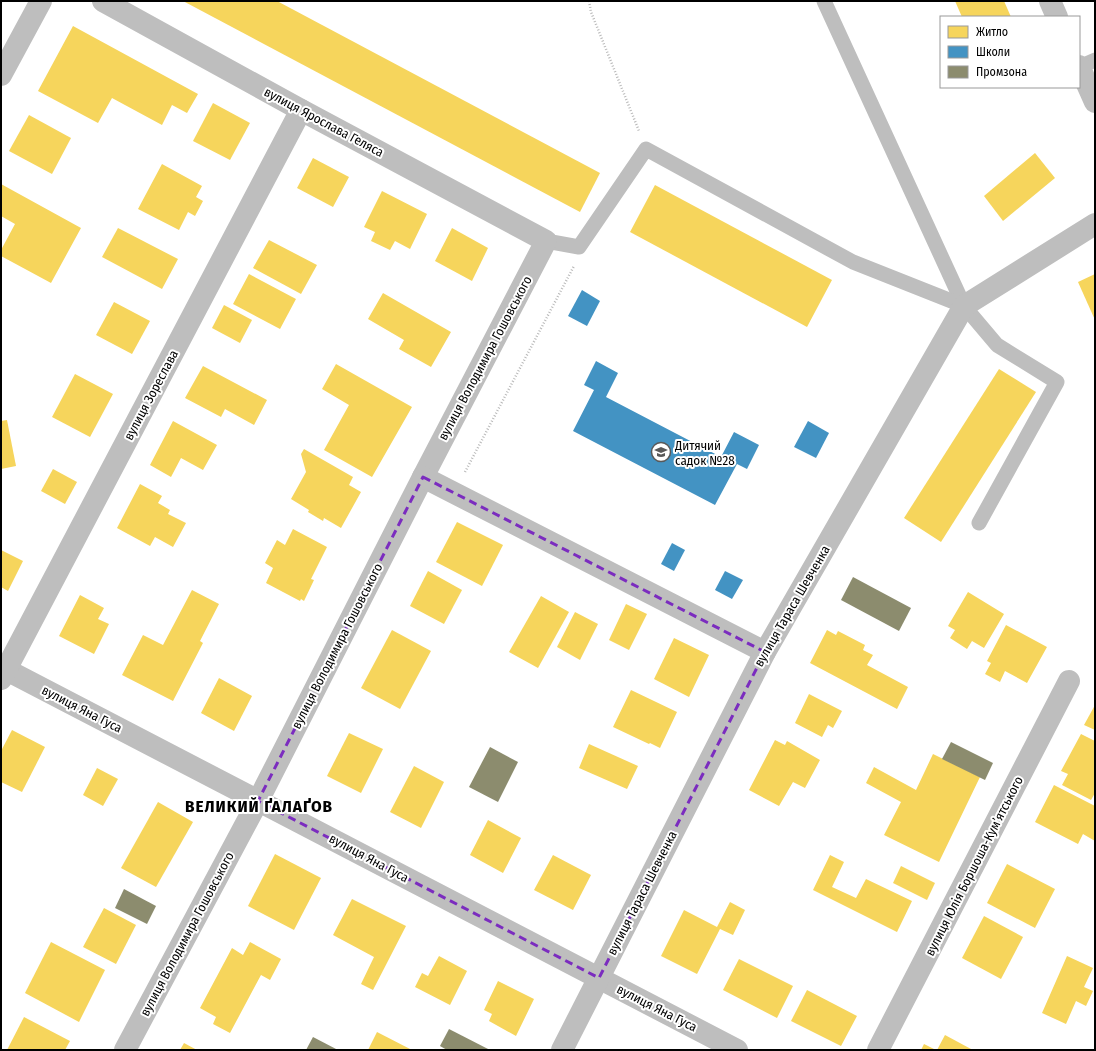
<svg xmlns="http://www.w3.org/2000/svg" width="1096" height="1051" font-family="'Fira Sans Condensed',sans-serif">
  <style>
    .homes { fill: #f6d55c }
    .schools { fill: #4393c3 }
    .industry { fill: #8c8c6e }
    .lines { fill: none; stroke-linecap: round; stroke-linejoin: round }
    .path { stroke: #b9b9b9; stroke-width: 2.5; stroke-dasharray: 1 2; stroke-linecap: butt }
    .service { stroke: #bebebe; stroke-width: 15 }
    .minor { stroke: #bebebe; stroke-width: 22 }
    .tertiary { stroke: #bebebe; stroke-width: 22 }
    .marked { fill: none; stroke: #7b2cbf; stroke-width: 3; stroke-dasharray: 8 5; stroke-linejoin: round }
    .labels { text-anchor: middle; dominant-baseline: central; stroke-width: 4; stroke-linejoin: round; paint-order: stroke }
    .street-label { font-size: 13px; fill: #000; stroke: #fff }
    .poi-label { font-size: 13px; fill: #000; stroke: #fff; text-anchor: start }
    .district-label { font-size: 17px; font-weight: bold; letter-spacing: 1px; fill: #000; stroke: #fff }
  </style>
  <rect width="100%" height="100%" fill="#fff"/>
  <!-- homes -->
  <g class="homes">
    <polygon points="183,1 277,1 600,173 580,212"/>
    <polygon points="955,1 1004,1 1011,17 962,17"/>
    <polygon points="73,26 198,94 187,113 172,105 162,125 112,98 98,123 38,91"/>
    <polygon points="213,103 250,123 230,160 193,141"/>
    <polygon points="29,115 71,138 52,174 9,151"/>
    <polygon points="1035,153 1055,178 1003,221 984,196"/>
    <polygon points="313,158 349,177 333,207 297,188"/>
    <polygon points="162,164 202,186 196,197 203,201 195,216 188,212 179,230 138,209"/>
    <polygon points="1,184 81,228 51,283 1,256 1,250 15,224 1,216"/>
    <polygon points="655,185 832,280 807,327 630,232"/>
    <polygon points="382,191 427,214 410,249 395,241 390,250 371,241 375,232 364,227"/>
    <polygon points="118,228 178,259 162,289 102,257"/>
    <polygon points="452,228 488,248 472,281 435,261"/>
    <polygon points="269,240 317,265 301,294 253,268"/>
    <polygon points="249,274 296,299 280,329 233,304"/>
    <polygon points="1095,274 1095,320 1078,282"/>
    <polygon points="383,293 451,332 431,367 399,349 404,340 368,319"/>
    <polygon points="114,302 150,321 132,354 96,335"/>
    <polygon points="224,305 252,320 240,343 212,328"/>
    <polygon points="336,364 412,407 372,477 324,450 349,405 322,389"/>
    <polygon points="203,366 267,400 254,425 225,409 221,417 185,398"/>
    <polygon points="999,369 1036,392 941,542 904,518"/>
    <polygon points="75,374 113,394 90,437 52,417"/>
    <polygon points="7,420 16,466 1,469 1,421"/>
    <polygon points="173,421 217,445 203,470 181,458 171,477 150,465"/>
    <polygon points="304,449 353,477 349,485 361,492 341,528 324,518 323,521 308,512 309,510 291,499 306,472 301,454"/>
    <polygon points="53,469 77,482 65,504 41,491"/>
    <polygon points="140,484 162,496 158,503 170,510 168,514 186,523 173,547 155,537 150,546 117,528"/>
    <polygon points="457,522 503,545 482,586 436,562"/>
    <polygon points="293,529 327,547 311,579 314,580 304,601 301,599 300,601 266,583 273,568 265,563 277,540 285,545"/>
    <polygon points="1,550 23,561 8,591 1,587"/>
    <polygon points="428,571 462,590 444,624 410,606"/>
    <polygon points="192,590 219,604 200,641 203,643 173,701 122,675 143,635 163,645"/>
    <polygon points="968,592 1004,614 984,648 972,641 967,649 950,638 955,630 948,626"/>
    <polygon points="80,595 104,608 98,619 109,624 94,654 59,636"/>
    <polygon points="541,596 569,612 538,668 509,652"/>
    <polygon points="626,604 647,614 629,650 609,640"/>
    <polygon points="575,612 598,624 580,660 557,647"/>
    <polygon points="1006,625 1047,647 1027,683 1005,671 1000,682 985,674 991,663 987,661"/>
    <polygon points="392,630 431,651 400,709 361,688"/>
    <polygon points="827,630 836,635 838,631 865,645 863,650 873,655 867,665 908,687 897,709 810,663"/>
    <polygon points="674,638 709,655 689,697 654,679"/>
    <polygon points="219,678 252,696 234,731 201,713"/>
    <polygon points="631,690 677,712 660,748 650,743 649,744 613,727"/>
    <polygon points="809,694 842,711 833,728 828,725 822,737 795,723"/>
    <polygon points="1095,705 1095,730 1084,725"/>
    <polygon points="12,730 45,747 22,792 1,782 1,751"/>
    <polygon points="349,733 383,749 361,793 327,776"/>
    <polygon points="1081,734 1095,741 1095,793 1091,800 1062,785 1068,774 1061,771"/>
    <polygon points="775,740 785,745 787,741 820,760 805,788 793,782 779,806 749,790"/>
    <polygon points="589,744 638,766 627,789 579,768"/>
    <polygon points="933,754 980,777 939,862 884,835 901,802 866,783 874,767 916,790"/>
    <polygon points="414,766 444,782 421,828 390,812"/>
    <polygon points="97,768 118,779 103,806 83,795"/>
    <polygon points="1054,785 1095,806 1095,841 1083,834 1078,844 1035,822"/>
    <polygon points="158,802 193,822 156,887 121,868"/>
    <polygon points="488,820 521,838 503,873 470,855"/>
    <polygon points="275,854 321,878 294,930 248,906"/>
    <polygon points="553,855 591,875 573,910 534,890"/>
    <polygon points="830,855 844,862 832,887 856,898 866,879 912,901 897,932 813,890"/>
    <polygon points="1007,864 1055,889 1035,928 987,903"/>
    <polygon points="901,866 935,883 927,900 893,883"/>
    <polygon points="352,899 406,926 373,990 361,984 374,957 333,935"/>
    <polygon points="730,902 745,910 733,935 720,929 697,974 661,956 684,910 717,927"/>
    <polygon points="104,908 136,925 116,964 83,947"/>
    <polygon points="984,916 1023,937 1001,979 962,958"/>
    <polygon points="51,942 105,970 79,1022 25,993"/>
    <polygon points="250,942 281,959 270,980 261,975 230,1033 213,1024 216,1017 200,1008 232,948 243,955"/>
    <polygon points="439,956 467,971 450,1005 415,987 422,973 428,976"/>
    <polygon points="1067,956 1093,968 1084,987 1093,991 1086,1006 1076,1001 1066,1024 1042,1013"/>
    <polygon points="739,959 793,986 777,1018 723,990"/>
    <polygon points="498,981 534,999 516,1036 489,1021 492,1014 484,1010"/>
    <polygon points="807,990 857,1016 841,1046 791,1021"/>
    <polygon points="24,1017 70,1041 65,1050 7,1050"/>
    <polygon points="377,1032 412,1050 368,1050"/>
    <polygon points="945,1035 971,1049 971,1050 937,1050"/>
    <polygon points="184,1043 197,1050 180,1050"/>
    <polygon points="924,1044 936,1050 921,1050"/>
  </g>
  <!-- schools -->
  <g class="schools">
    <polygon points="582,290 600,301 587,326 568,316"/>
    <polygon points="596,361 618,373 606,397 721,457 734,432 759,445 747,469 737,464 715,505 573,431 594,390 584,385"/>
    <polygon points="808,421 829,433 816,458 794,447"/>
    <polygon points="672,543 685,550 674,571 661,564"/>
    <polygon points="725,571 743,580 732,599 715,590"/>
  </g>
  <!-- industry -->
  <g class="industry">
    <polygon points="853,577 911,608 899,631 841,600"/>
    <polygon points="951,742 993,763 985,780 942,759"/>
    <polygon points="490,747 518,762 498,802 469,787"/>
    <polygon points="124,889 156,906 147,924 115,908"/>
    <polygon points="449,1029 490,1050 447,1050 440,1046"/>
    <polygon points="313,1037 338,1050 306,1050"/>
  </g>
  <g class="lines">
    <!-- path -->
    <g class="path">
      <polyline points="589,1 591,12 639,131"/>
      <polyline points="465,472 574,266"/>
    </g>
    <!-- service -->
    <g class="service">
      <polyline points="824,1 964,306 997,345 1057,382 979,523"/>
      <polyline points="1079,67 1095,60"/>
      <polyline points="546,241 579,247 646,149 853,262 964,306"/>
    </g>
    <!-- minor -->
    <g class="minor">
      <polyline points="103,1 301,110 546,241 423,477 258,801 125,1050"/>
      <polyline points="423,477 765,652"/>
      <polyline points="1,667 737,1050"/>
      <polyline points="1,679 301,110"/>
      <polyline points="562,1050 765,652 964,306 1095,224"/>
      <polyline points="878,1050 1069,681"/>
    </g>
    <!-- tertiary -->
    <g class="tertiary">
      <polyline points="1050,1 1057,17"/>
      <polyline points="1079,66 1095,102"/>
      <polyline points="1,75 41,1"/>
    </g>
  </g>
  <!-- marked area -->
  <path class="marked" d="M423 477 765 652 599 978 258 801Z"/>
  <!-- icons -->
  <defs>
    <g id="school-ring" transform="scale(1)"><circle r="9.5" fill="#fff" stroke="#595959" stroke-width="1.5"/><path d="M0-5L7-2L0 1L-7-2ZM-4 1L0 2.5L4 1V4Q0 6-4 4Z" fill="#595959"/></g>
  </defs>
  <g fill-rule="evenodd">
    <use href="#school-ring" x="661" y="452"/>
  </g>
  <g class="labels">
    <!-- street labels -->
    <g class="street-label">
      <text transform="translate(324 122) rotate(28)">вулиця Ярослава Геляса</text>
      <text transform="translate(485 358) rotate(-62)">вулиця Володимира Гошовського</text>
      <text transform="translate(151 395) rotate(-62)">вулиця Зореслава</text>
      <text transform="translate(792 606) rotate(-60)">вулиця Тараса Шевченка</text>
      <text transform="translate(337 646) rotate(-63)">вулиця Володимира Гошовського</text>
      <text transform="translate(82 709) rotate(27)">вулиця Яна Гуса</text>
      <text transform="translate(369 858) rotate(28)">вулиця Яна Гуса</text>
      <text transform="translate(974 866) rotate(-63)">вулиця Юлія Боршоша-Кумʼятського</text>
      <text transform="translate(642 893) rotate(-63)">вулиця Тараса Шевченка</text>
      <text transform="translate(187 934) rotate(-62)">вулиця Володимира Гошовського</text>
      <text transform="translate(657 1008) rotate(27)">вулиця Яна Гуса</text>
    </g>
    <!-- poi labels -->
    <g class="poi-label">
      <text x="675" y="445">Дитячий<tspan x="675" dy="15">садок №28</tspan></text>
    </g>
    <!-- district labels -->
    <g class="district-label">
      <text x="259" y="806">ВЕЛИКИЙ ҐАЛАҐОВ</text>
    </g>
  </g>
  <!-- border -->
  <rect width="1096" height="1051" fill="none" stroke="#000000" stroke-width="4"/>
  <!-- legend -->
  <rect x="940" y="16" width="140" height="72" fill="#ffffff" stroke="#999999"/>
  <rect x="948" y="26" width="20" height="12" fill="#f6d55c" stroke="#999999"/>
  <text x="976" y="36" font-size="12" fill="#000000">Житло</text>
  <rect x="948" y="46" width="20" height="12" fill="#4393c3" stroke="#999999"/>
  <text x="976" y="56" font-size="12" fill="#000000">Школи</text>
  <rect x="948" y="66" width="20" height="12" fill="#8c8c6e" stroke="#999999"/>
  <text x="976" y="76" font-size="12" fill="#000000">Промзона</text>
</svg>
